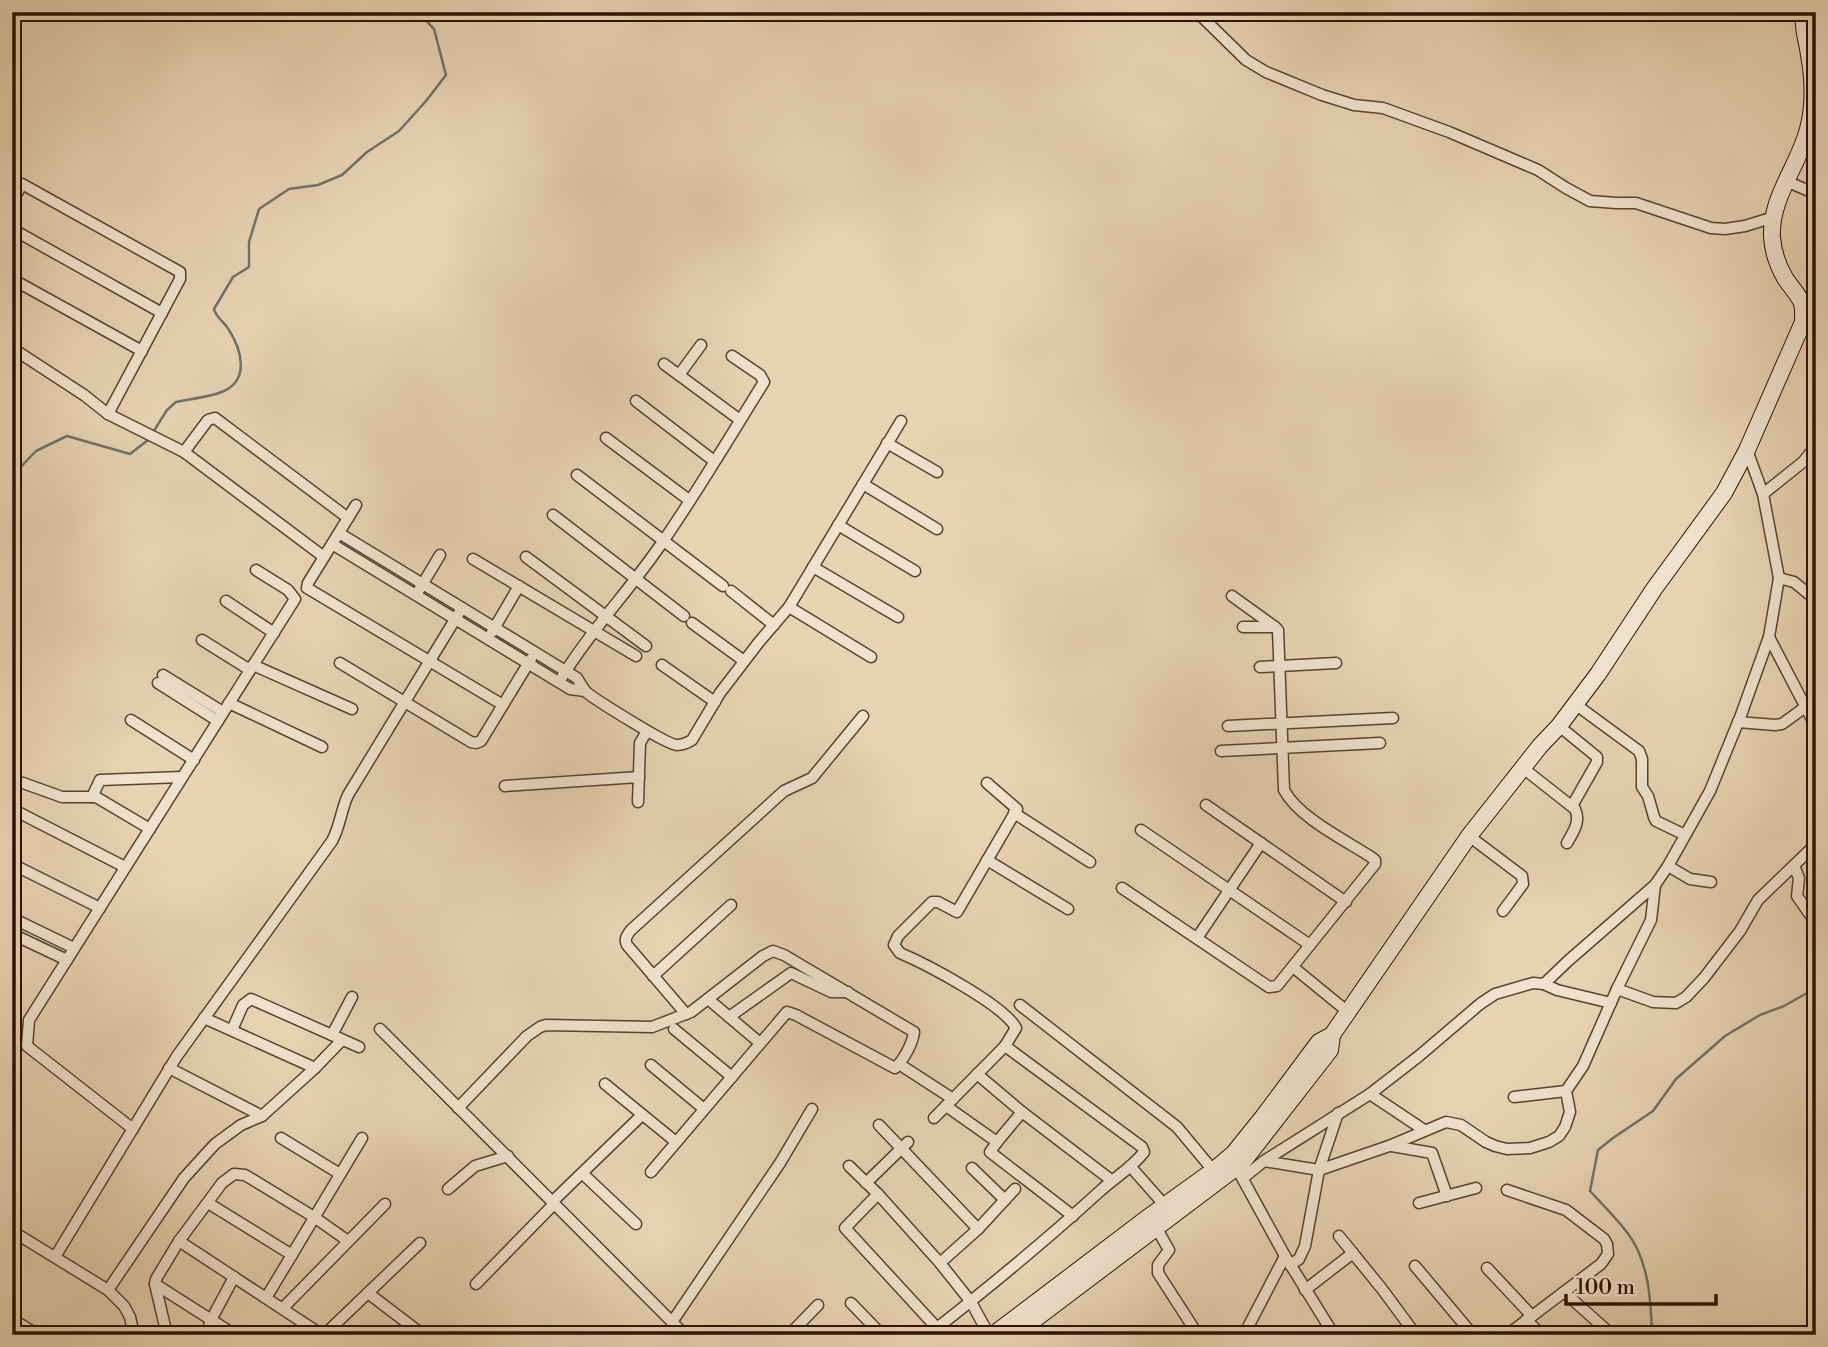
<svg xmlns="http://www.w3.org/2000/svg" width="1828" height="1347" font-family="'Libre Bodoni',serif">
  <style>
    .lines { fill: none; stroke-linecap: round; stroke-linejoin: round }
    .stream { stroke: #6d746d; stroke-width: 2.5 }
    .street-casing { stroke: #5b422e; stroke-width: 13 }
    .secondary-casing { stroke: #2c1101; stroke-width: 18 }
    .street { stroke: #f0e2ce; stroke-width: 10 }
    .secondary { stroke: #f0e2ce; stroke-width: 16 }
  </style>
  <rect width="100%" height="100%" fill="#e8d3b3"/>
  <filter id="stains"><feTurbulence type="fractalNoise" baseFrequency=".00286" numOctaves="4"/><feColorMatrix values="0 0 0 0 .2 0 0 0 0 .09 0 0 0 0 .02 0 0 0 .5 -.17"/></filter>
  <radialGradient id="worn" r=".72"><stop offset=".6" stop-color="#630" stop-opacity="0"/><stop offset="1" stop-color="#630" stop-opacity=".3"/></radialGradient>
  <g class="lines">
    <!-- stream -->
    <g class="stream">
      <path d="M152 434 167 410 176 402C190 399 211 397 224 391 250 379 241 349 229 330 224 321 216 318 214 309L233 277 249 267V242L259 209 289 189 318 185 342 175 367 152 399 131 426 101 446 75 434 29 418 12"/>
      <polyline points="12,476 36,451 67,436 130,454 148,440"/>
      <path d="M1652 1335C1651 1301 1649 1259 1626 1231 1615 1217 1602 1204 1590 1191L1598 1150 1613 1138 1653 1111 1676 1079 1725 1036 1760 1015 1784 1006 1816 988"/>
    </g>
    <!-- street casing -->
    <g class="street-casing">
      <g id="street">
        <polyline points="1197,12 1246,60 1266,72 1322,95 1354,105 1383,108 1449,132 1538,170 1566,188 1590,201 1616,203 1636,203 1711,228 1725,229 1745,226 1774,217"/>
        <polyline points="1786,181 1816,194"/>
        <polyline points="12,202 22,184 180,272 180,279 108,414"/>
        <polyline points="12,229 162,313"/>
        <polyline points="12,279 142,351"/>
        <polyline points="12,348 84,395 108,414 184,452 324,557"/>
        <polyline points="664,364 740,420"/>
        <polyline points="679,375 701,345"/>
        <polyline points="636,401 714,461"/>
        <polyline points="606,438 689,500"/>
        <polyline points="887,443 937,472"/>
        <polyline points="184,452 208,420 215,418 348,518"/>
        <polyline points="577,475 723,586"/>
        <polyline points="863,484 937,529"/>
        <polyline points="1763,494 1803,462 1816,446"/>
        <polyline points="356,505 308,583 307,588 503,705"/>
        <polyline points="553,515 684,616"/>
        <polyline points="838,525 915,571"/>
        <path d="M339 533 577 678C580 683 583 688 586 692 596 700 667 745 677 745 682 745 687 743 692 740L720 693 759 642 789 607 901 421"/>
        <polyline points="332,544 570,689 585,691"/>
        <polyline points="526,557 646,646"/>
        <polyline points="473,559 636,656"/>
        <polyline points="813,567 898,617"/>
        <polyline points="1779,578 1794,582 1816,600"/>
        <polyline points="419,590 440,555"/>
        <polyline points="731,591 774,625"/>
        <polyline points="1232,596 1275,627"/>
        <polyline points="226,601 274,633"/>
        <polyline points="789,607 871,657"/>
        <polyline points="692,623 744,661"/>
        <polyline points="492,632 519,586"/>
        <polyline points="1769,637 1816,727"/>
        <polyline points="202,640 250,670"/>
        <polyline points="340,663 471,742 476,743 481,741 531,659"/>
        <polyline points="253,665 352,709"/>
        <polyline points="662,665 715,702"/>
        <polyline points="1260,667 1336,663"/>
        <polyline points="163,675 223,712"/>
        <path d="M559 682C589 632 631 589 664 540 699 489 731 435 764 382L760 375 732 356"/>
        <polyline points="158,683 218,721"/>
        <polyline points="229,703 322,747"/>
        <polyline points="1575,704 1639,751 1642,759 1642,787 1648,796 1654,817 1656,821 1685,835"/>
        <polyline points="131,720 194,760"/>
        <polyline points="1738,722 1775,725 1782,724 1804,708"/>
        <polyline points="1228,726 1393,718"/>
        <polyline points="1559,726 1597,757 1597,762 1572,806"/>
        <polyline points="1221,751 1380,743"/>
        <path d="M1523 768 1575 809C1581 822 1573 832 1567 843"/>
        <polyline points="12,783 23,783 62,797 96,797 150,829"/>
        <polyline points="505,786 639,777"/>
        <polyline points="92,797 100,780 182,777"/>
        <polyline points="638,802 640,743 647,731"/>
        <polyline points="1206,805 1346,902"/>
        <polyline points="12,809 125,867"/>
        <polyline points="1014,813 1090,862"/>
        <polyline points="1141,830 1310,945"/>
        <polyline points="1469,836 1522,876 1523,884 1503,911"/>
        <polyline points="987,860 1068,909"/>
        <polyline points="12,864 100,908"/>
        <polyline points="1668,866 1690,879 1711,882"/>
        <polyline points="1794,866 1799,878 1797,896 1816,923"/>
        <path d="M1122 888 1269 987 1277 986 1375 864V860L1371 857C1345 840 1299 818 1284 790L1278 630 1275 627H1243"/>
        <polyline points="12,918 74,948"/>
        <polyline points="12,934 67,960"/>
        <polyline points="1197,938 1261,843"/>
        <polyline points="1293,967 1348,1012"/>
        <polyline points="653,976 731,905"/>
        <polyline points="1544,984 1557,990 1611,1003"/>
        <polyline points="1617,989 1653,1002 1676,1003 1686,997 1704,978 1740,931 1758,900 1816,844"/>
        <polyline points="708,999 760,1043"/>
        <polyline points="1020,1005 1177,1127 1217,1175"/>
        <path d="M686 1014 627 945C624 939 627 935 631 930L784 791 812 778 863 716"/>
        <polyline points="729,1017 791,973 831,992 848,992"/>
        <polyline points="204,1018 315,1068"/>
        <polyline points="380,1029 685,1335"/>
        <polyline points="674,1029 732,1077"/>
        <polyline points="232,1030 243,1005 251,999 359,1047"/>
        <polyline points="332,1035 352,997"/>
        <polyline points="899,1064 953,1099"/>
        <polyline points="651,1065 704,1109"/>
        <polyline points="169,1068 262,1116"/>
        <polyline points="977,1074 1022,1112"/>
        <polyline points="605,1084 676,1142"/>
        <polyline points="1370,1094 1424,1130"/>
        <polyline points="1514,1097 1566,1091"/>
        <polyline points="946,1106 997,1142"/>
        <path d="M458 1108 527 1036 540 1027 546 1025 652 1027 691 1012 763 956 773 951 784 955 914 1032C913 1043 903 1061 895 1068L796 1015 787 1012 651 1172"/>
        <path d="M934 1118 1005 1046 1016 1028C1004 1005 926 964 900 953L894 945 898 936 932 902H938L957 912 1017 809 987 783"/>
        <polyline points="879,1125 978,1229"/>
        <polyline points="133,1129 27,1046 29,1020 295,599 288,590 256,570"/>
        <polyline points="281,1138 340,1174"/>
        <polyline points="1392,1146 1432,1153 1447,1196"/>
        <polyline points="1264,1161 1319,1170 1389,1146 1446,1122 1461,1125 1486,1142 1495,1146 1507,1149 1530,1148 1549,1142 1559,1136 1565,1127 1570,1112 1566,1091 1583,1066 1617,989 1651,920 1655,885"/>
        <polyline points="849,1166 878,1194 940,1263 971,1302 989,1335"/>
        <polyline points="1130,1166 1168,1209"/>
        <polyline points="972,1168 1005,1200"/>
        <polyline points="583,1174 636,1224"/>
        <polyline points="1240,1174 1285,1256 1334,1335"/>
        <polyline points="1243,1178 1264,1161 1370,1094 1419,1056 1480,1004 1495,994 1533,983 1544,984 1568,961 1655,885 1668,866 1710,791 1741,715 1769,637 1779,578 1763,494 1747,450"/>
        <polyline points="866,1183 908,1142"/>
        <polyline points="448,1189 475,1166 508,1156"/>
        <polyline points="878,1194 845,1228 937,1328"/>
        <polyline points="552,1202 642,1115"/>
        <polyline points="208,1203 292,1255"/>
        <polyline points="1419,1203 1476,1188"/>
        <polyline points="1073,1216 990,1152 997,1142 1022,1112 1111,1180"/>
        <polyline points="1153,1222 1169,1250 1158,1265 1158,1273 1198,1335"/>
        <polyline points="12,1231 108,1290 124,1306 130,1317 134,1335"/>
        <polyline points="1339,1236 1382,1289 1416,1335"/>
        <polyline points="179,1241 322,1335"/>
        <path d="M55 1257 177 1056 332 841C340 827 341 810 348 795L462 608"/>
        <polyline points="940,1263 978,1229 1015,1189"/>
        <polyline points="1290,1265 1299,1259 1305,1246 1319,1170 1338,1113"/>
        <polyline points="1415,1266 1473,1335"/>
        <polyline points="1487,1268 1532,1316"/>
        <polyline points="155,1284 235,1335"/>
        <polyline points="476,1284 554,1204"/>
        <polyline points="108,1290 184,1178 215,1144 241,1125 262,1116 315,1068 342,1040"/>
        <polyline points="1305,1290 1353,1253"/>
        <polyline points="1564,1292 1612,1335"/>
        <polyline points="368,1293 423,1335"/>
        <polyline points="266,1298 362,1138"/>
        <polyline points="851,1303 882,1335"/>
        <polyline points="283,1308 385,1204"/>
        <polyline points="12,1319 38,1335"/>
        <polyline points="1526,1320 1542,1335"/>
        <polyline points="672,1322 780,1163 812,1109"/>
        <polyline points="1248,1327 1285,1256"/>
        <polyline points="823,1332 824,1335"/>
        <polyline points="167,1335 155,1284 156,1279 179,1241 222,1183 234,1174 245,1175 314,1217 348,1241"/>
        <polyline points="206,1335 211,1320 234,1277"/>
        <polyline points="324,1335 420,1243"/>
        <polyline points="789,1335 818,1305"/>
        <path d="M928 1335C987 1289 1044 1242 1099 1192 1114 1178 1132 1168 1144 1152L1142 1147 1005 1046"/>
        <polyline points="1507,1335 1601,1264 1608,1254 1607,1244 1604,1239 1566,1210 1507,1190"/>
      </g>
    </g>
    <!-- secondary casing -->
    <g class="secondary-casing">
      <g id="secondary">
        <path d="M993 1335 1150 1216 1214 1170 1234 1153 1263 1117 1319 1042 1332 1035 1469 836 1540 746 1559 726 1598 674 1654 589 1724 493 1747 450 1803 322C1803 315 1804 307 1801 301 1797 293 1790 286 1785 278 1778 266 1773 251 1772 237 1770 196 1801 163 1809 125 1814 103 1813 77 1809 55 1807 40 1802 28 1804 12"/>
        <polyline points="1014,1335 1242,1163 1330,1050 1332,1035"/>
      </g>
    </g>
    <!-- street -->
    <use href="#street" class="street"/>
    <!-- secondary -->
    <use href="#secondary" class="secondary"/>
  </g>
  <!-- margin -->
  <rect width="1828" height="1347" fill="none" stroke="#e8d3b3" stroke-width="42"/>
  <rect x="14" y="14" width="1800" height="1319" fill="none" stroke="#2c1101" stroke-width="3.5"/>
  <rect x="21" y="21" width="1786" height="1305" fill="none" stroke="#2c1101" stroke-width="2"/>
  <!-- scale -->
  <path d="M1566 1294v10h150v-10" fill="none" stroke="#2c1101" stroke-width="3.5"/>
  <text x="1576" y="1294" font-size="21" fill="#2c1101" stroke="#f0e2ce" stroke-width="5" paint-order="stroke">100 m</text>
  <rect width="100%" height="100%" filter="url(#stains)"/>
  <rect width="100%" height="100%" fill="url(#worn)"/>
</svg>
